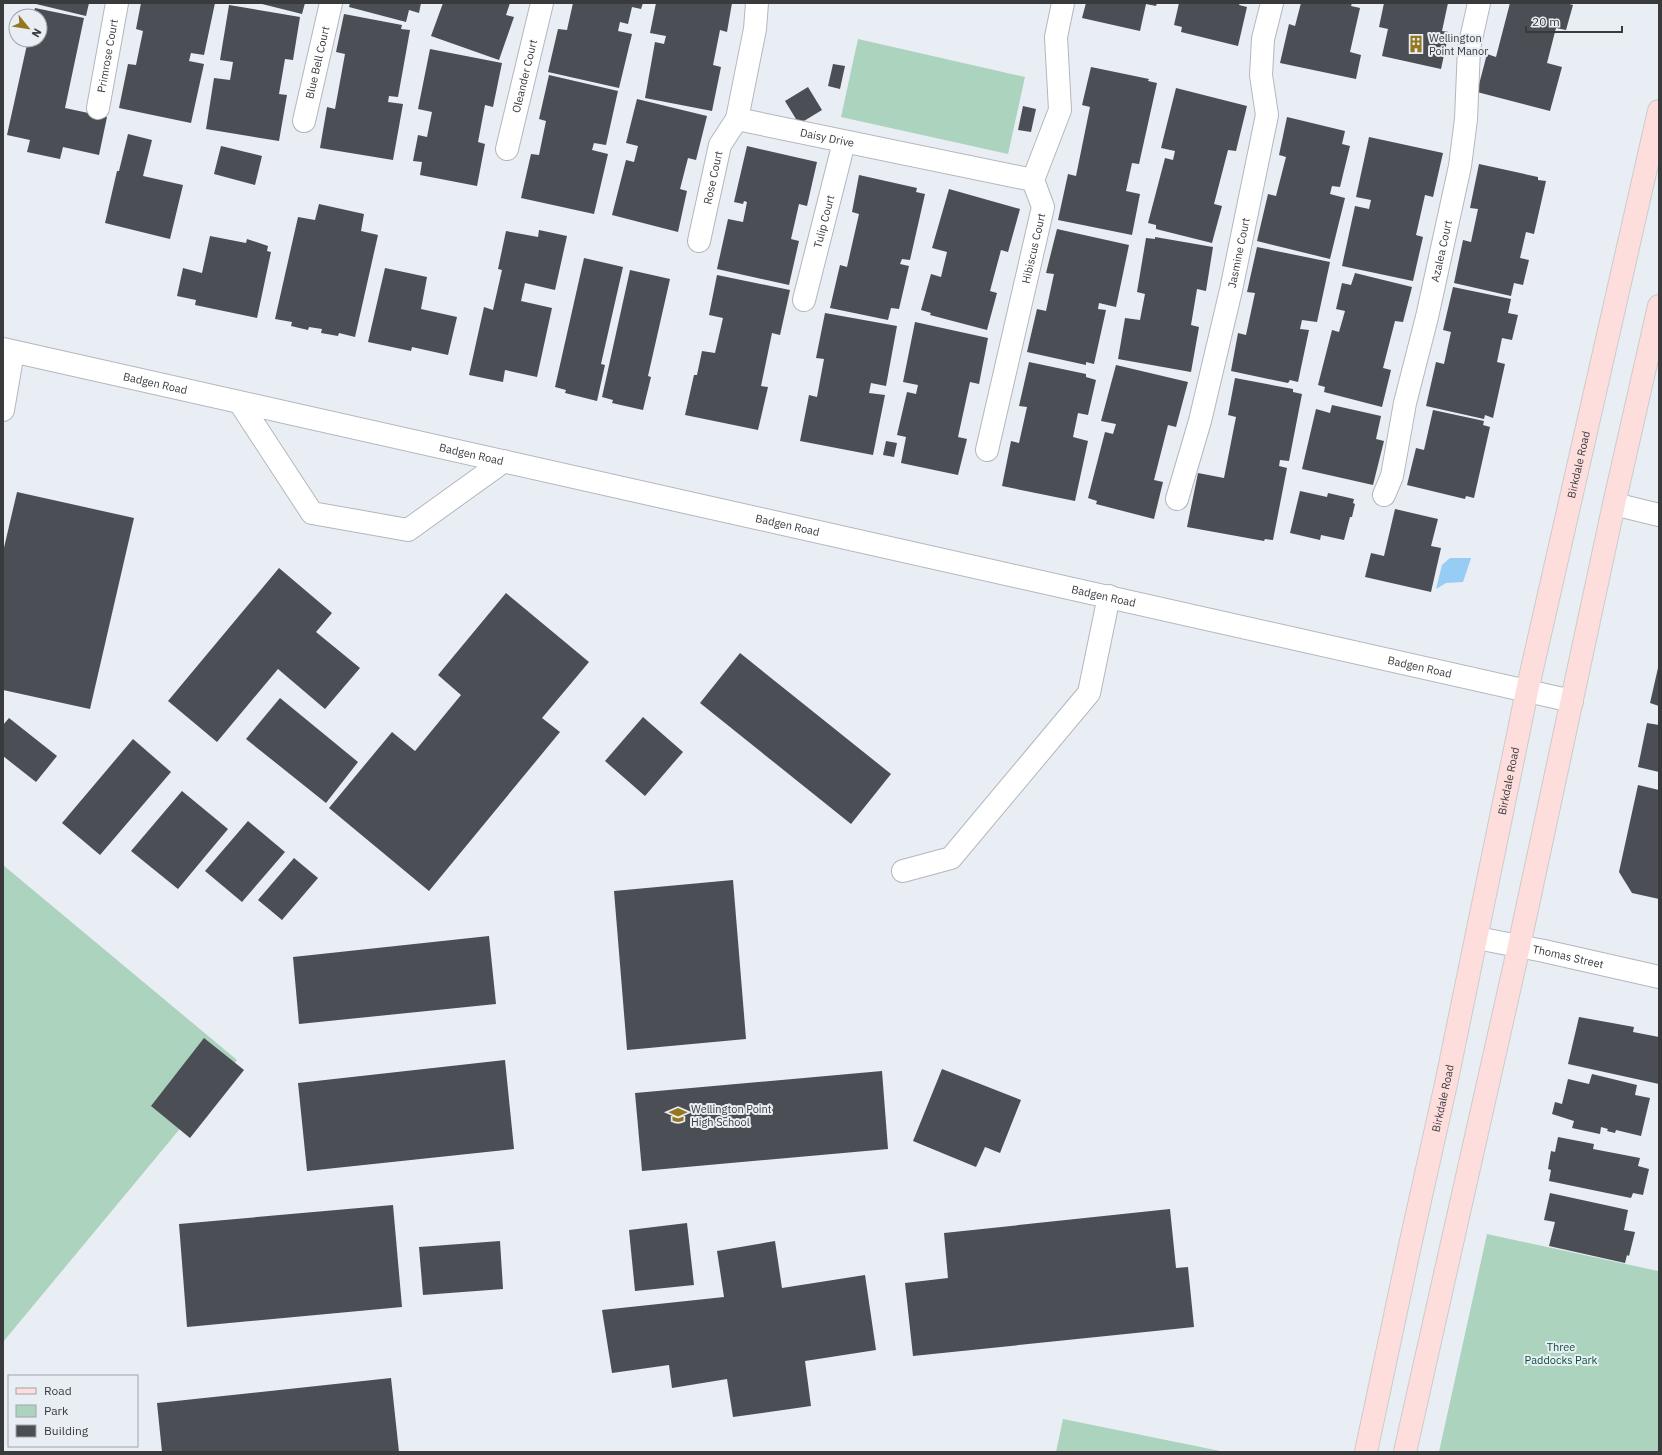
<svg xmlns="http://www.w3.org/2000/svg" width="1662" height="1455" font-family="'IBM Plex Sans',sans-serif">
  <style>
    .green { fill: #acd3bd }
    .water { fill: #97ccf5 }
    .building { fill: #4b4e54 }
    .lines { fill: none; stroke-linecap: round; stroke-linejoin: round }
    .minor-casing { stroke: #b3b7bd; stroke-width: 24 }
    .major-casing { stroke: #cbcccc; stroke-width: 24 }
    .minor { stroke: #fff; stroke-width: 22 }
    .major { stroke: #fededc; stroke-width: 22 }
    .labels { text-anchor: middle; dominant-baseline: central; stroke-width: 4; stroke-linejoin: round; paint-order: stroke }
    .poi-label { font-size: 11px; fill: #383a3c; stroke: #e9edf4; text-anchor: start }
    .street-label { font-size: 11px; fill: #383a3c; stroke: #e9edf4 }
    .park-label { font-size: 11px; fill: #005334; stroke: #e9edf4 }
  </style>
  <rect width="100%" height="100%" fill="#e9edf4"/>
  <!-- green -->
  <g class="green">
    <polygon points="858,39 1025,77 1008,154 841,117"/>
    <polygon points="3,865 237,1060 3,1342"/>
    <polygon points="1487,1234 1658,1271 1659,1269 1659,1452 1439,1452"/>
    <polygon points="1063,1419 1225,1452 1056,1452"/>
  </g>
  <!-- water -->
  <polygon class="water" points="1450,558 1471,558 1463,582 1446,583 1436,589 1442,565"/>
  <!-- building -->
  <g class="building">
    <polygon points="37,3 89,3 86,16 36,4"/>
    <polygon points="141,3 215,3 204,55 191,53 189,61 204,64 191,123 119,108 128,64 136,65 143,31 136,29"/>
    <polygon points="258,3 305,3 302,14"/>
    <polygon points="350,3 421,3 419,13 409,10 406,22 349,7"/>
    <polygon points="443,3 510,3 506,15 514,17 499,60 431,36"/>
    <polygon points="573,3 643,3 641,9 632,7 628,24 620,22 618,31 632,34 619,88 548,72 558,29 567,30"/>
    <polygon points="656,3 732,3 727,32 720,30 713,65 721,67 712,111 645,98 655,42 664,44 666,36 650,33"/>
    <polygon points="1086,3 1157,3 1156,6 1146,4 1140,31 1082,18"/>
    <polygon points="1179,3 1240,3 1239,5 1247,7 1238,46 1181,32 1182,27 1174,25"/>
    <polygon points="1301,3 1352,3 1351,6 1360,8 1350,52 1361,55 1356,79 1280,63 1289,24 1295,26"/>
    <polygon points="1384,3 1448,3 1442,31 1449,32 1441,69 1382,56 1388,29 1379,27"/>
    <polygon points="1510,3 1566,3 1573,5 1566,30 1556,28 1547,63 1562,67 1550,111 1477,92 1487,54 1496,57"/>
    <polygon points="229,5 300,17 293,60 285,59 279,94 287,95 279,141 206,129 214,78 230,80 233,62 220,60"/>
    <polygon points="35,8 84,18 65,108 107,117 99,155 63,147 60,159 27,152 30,140 7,135 28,40 40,40 40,16 33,16"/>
    <polygon points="344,14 402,25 401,29 410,30 398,97 389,96 388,102 403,104 393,160 320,148 327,107 335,109 345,54 336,52"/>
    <polygon points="430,49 502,63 493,107 485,105 478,142 485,144 477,186 420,175 422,162 413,161 418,135 427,137 432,112 418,109"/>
    <polygon points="833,64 845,66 840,89 828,86"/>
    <polygon points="1091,67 1149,79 1148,81 1157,83 1139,164 1132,163 1126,191 1140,194 1132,235 1058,220 1068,174 1076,176 1090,107 1082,105"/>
    <polygon points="549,75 618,91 606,145 594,143 592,150 608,154 594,214 521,198 531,154 539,155 546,121 539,119"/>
    <polygon points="808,87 822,110 799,124 785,101"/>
    <polygon points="1176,88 1247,106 1236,151 1228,150 1214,204 1222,206 1212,243 1156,229 1156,225 1148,223 1165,158 1173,160 1175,151 1161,148"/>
    <polygon points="637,99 707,116 696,160 688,158 680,189 687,191 678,232 612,215 626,160 634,162 638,146 626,143"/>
    <polygon points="1023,106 1036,109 1031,132 1018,130"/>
    <polygon points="1287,117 1345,131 1342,144 1350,146 1340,187 1332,186 1330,194 1345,198 1330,259 1257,241 1268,194 1276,196 1286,157 1279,155"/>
    <polygon points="128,134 152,140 143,176 183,185 170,239 105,223 117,171 119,171"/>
    <polygon points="1369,137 1443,153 1433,197 1425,195 1416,235 1423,237 1413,281 1342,266 1355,206 1369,209 1371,200 1356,197"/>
    <polygon points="221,146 262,156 255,185 214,174"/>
    <polygon points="747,146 817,162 807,206 799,204 791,239 799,241 789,285 717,269 728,219 743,222 747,202 744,201 743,204 734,202"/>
    <polygon points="1479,164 1538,177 1538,180 1546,181 1534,234 1526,232 1520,258 1529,260 1523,285 1514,283 1511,296 1454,283 1463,240 1471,242 1478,209 1470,208"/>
    <polygon points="859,175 917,188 916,192 925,194 910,260 902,259 900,264 909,266 899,309 891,308 888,320 830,308 840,265 847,267 859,214 852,212"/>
    <polygon points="949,189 1020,209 1008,252 1001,250 990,291 997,293 987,330 930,315 931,313 921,310 931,274 941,277 947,252 932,248"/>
    <polygon points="319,204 364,214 361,231 378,235 355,337 339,333 338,336 321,333 322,329 309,327 308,330 291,326 292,322 275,319 298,217 315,220"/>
    <polygon points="1057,229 1129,245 1116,307 1099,303 1098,309 1106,310 1094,364 1086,362 1086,365 1027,352 1037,309 1046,311 1054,274 1046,273"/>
    <polygon points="539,230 567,236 555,290 525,283 521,301 552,308 537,377 505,370 503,382 469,375 484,307 493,310 502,270 498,269 506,231 538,237"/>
    <polygon points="210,236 246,243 247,239 268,246 267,251 271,252 257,318 195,305 196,300 177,296 183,268 202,273"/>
    <polygon points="1155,237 1213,247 1206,291 1197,289 1191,325 1199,327 1191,372 1118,359 1125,318 1140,320 1145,294 1137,292 1146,238 1155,239"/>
    <polygon points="1257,247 1330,262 1317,322 1302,320 1300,329 1309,330 1298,382 1290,380 1288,383 1231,371 1238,333 1246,335 1255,293 1247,292"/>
    <polygon points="584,258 623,267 601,364 605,365 597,401 565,393 566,390 555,387"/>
    <polygon points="385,268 427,277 421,309 457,317 448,355 412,347 411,351 368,342"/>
    <polygon points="630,270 670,279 648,376 651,377 643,410 612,403 613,400 602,397"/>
    <polygon points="1355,273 1412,287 1403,322 1395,321 1383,368 1391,370 1382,407 1324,392 1325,387 1318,385 1332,330 1339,332 1345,311 1336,309 1342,283 1351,285"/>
    <polygon points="717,275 790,290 780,335 772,333 761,386 768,387 758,430 685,415 694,375 697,375 702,351 715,353 723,318 709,315"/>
    <polygon points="1453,287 1511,299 1508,313 1518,315 1512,340 1502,338 1497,362 1505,364 1493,418 1485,415 1484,419 1426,406 1436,362 1444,364 1451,332 1443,330"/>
    <polygon points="825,313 897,326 886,386 871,383 869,393 885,395 873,455 800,441 809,395 817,397 824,359 816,358"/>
    <polygon points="915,322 988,338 979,384 970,382 958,437 967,439 958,475 901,463 906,437 897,435 907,392 916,394 918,385 903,382"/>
    <polygon points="1029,362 1086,374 1086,377 1096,380 1088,415 1078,413 1073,437 1088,441 1075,501 1002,486 1011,441 1019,443 1027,407 1019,406"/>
    <polygon points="1116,365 1188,382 1176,427 1168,425 1154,480 1163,482 1154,519 1096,504 1097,501 1088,498 1105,432 1113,434 1116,424 1101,421"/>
    <polygon points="1235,378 1293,389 1293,392 1302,394 1289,461 1280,460 1279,466 1287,468 1273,540 1265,539 1264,541 1187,527 1198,473 1224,478 1236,417 1228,415"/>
    <polygon points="1332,405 1381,416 1376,439 1384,441 1373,485 1302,469 1316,409 1330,413"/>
    <polygon points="1433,410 1484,421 1483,425 1490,427 1474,498 1466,496 1465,499 1407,485 1416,448 1424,450"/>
    <polygon points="886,441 897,443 894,457 883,455"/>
    <polygon points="1300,491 1327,497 1328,493 1354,499 1353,503 1355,504 1352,517 1350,517 1344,540 1321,535 1320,540 1290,533"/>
    <polygon points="17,492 134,518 90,709 3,690 3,552"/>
    <polygon points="1395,509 1438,519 1431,546 1441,548 1431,592 1365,577 1371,553 1384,556"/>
    <polygon points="279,568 332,613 316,632 360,668 325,709 278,669 217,742 168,701"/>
    <polygon points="506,593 589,662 542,718 560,732 429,891 329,808 392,732 415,751 461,695 438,675"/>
    <polygon points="740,653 891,774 851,824 700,703"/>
    <polygon points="1658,668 1659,668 1659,706 1650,703"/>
    <polygon points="280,698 358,762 326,803 246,739"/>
    <polygon points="643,717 683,752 645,796 605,761"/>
    <polygon points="9,718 57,756 36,782 3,756 3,725"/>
    <polygon points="1647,723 1659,725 1659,772 1638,767"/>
    <polygon points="133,739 171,772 100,855 62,823"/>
    <polygon points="1638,785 1659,790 1659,899 1632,893 1619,872"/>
    <polygon points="182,791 228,829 178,889 131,851"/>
    <polygon points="248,821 285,852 242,902 205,871"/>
    <polygon points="294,858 318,878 282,920 258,900"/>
    <polygon points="733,880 746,1039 627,1050 614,891"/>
    <polygon points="489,936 496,1004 299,1024 293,957"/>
    <polygon points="1579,1017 1634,1027 1633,1032 1659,1037 1659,1084 1568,1064"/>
    <polygon points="204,1038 244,1070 190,1138 151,1106"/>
    <polygon points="505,1060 514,1149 307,1171 298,1083"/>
    <polygon points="942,1069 1021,1100 1000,1153 985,1147 976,1167 913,1141"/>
    <polygon points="882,1071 888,1149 642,1171 635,1093"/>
    <polygon points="1592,1074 1637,1085 1635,1095 1650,1098 1641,1136 1616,1130 1615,1133 1607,1131 1608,1129 1601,1127 1600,1134 1572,1128 1574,1121 1552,1114 1555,1102 1562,1104 1568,1079 1589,1084"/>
    <polygon points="1558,1137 1594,1144 1593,1149 1640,1158 1638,1166 1649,1169 1643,1195 1633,1193 1631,1198 1549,1181 1551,1170 1548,1169 1551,1151 1555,1152"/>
    <polygon points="1550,1193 1628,1210 1624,1230 1635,1232 1629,1256 1627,1255 1625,1263 1549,1246 1555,1222 1544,1220"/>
    <polygon points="393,1205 402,1307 187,1327 179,1224"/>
    <polygon points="1170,1209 1176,1268 1188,1267 1194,1327 913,1356 905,1283 948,1278 944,1233"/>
    <polygon points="687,1223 694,1285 635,1291 629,1230"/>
    <polygon points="500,1241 503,1289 423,1295 419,1247"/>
    <polygon points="775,1241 782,1288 865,1275 876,1350 805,1361 811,1406 733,1417 727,1379 672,1388 669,1365 612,1373 602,1310 724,1297 717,1251"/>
    <polygon points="391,1378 399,1452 162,1452 157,1403"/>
  </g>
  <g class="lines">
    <!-- minor casing -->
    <g class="minor-casing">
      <g id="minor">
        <path id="s1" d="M757 3 755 29 737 119 1033 180"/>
        <path id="s2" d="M98 108 117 3"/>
        <path id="s3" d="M304 121 331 3"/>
        <path id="s4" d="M507 149 542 3"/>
        <path id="s5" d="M699 241 720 145 737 119"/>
        <path id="s6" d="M804 300 844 142"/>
        <path id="s7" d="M3 349 1572 701"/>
        <polyline points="240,403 312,513 408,530 504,461"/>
        <polyline points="3,410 13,352"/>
        <path id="s8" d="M987 450 1043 207 1033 180 1060 110 1056 37 1063 3"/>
        <path id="s9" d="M1384 495 1392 476 1405 403 1427 317 1460 166 1466 119 1469 48 1479 3"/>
        <path id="s10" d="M1177 499 1200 421 1231 290 1267 115 1261 75 1263 39 1272 3"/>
        <polyline points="1614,504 1659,515"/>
        <polyline points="903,871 951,858 1089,693 1109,596"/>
        <path id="s11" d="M1477 938 1544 951 1659 977"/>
      </g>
    </g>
    <!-- major casing -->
    <g class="major-casing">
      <g id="major">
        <path id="s12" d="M1366 1452 1409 1250 1446 1084 1527 691 1659 111"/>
        <polyline points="1405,1452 1519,946 1614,504 1659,306"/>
      </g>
    </g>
    <!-- minor -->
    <use href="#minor" class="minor"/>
    <!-- major -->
    <use href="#major" class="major"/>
  </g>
  <!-- icons -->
  <defs>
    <g id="building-bare" transform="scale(1.38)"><path d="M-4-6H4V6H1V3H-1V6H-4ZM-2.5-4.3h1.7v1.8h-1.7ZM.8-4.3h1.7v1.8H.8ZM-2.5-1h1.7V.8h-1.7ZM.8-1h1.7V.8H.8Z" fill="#94771e" stroke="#e9edf4" stroke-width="2.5" paint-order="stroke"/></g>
    <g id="school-bare" transform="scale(1.38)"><path d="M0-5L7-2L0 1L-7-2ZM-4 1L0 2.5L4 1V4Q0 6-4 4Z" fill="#94771e" stroke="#e9edf4" stroke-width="2.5" paint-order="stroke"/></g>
  </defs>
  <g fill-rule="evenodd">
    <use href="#building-bare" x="1416" y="44"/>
    <use href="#school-bare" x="678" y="1115"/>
  </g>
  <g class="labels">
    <!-- poi labels -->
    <g class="poi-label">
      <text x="1429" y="38">Wellington<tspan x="1429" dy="13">Point Manor</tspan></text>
      <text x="691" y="1109">Wellington Point<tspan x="691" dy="13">High School</tspan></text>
    </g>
    <!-- street labels -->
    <g class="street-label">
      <text stroke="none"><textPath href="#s2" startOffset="53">Primrose Court</textPath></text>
      <text stroke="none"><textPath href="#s3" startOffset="60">Blue Bell Court</textPath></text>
      <text stroke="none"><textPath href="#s4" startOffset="75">Oleander Court</textPath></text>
      <text stroke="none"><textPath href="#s1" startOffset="210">Daisy Drive</textPath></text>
      <text stroke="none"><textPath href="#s5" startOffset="65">Rose Court</textPath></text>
      <text stroke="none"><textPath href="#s6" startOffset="81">Tulip Court</textPath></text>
      <text stroke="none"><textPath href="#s8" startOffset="207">Hibiscus Court</textPath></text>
      <text stroke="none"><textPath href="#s9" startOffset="251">Azalea Court</textPath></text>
      <text stroke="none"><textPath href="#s10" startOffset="254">Jasmine Court</textPath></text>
      <text stroke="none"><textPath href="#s7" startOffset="156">Badgen Road</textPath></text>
      <text stroke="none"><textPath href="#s7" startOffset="480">Badgen Road</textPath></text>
      <text stroke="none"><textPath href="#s12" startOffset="1010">Birkdale Road</textPath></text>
      <text stroke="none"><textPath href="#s7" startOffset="804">Badgen Road</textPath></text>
      <text stroke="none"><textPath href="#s7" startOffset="1128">Badgen Road</textPath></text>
      <text stroke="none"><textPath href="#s7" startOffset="1452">Badgen Road</textPath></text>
      <text stroke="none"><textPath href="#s12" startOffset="686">Birkdale Road</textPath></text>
      <text stroke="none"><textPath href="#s11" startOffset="93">Thomas Street</textPath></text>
      <text stroke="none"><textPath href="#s12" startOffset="362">Birkdale Road</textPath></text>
    </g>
    <!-- park labels -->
    <g class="park-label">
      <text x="1561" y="1347">Three<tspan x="1561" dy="13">Paddocks Park</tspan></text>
    </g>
  </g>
  <!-- border -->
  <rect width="1662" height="1455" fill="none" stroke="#383a3c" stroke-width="8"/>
  <!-- legend -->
  <rect x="8" y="1375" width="130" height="72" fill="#e9edf4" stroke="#a2a5aa"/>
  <rect x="16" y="1388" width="20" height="6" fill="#fededc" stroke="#a2a5aa"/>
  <text x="44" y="1395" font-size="12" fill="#383a3c">Road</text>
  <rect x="16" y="1405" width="20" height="12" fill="#acd3bd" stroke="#a2a5aa"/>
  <text x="44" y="1415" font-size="12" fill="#383a3c">Park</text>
  <rect x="16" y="1425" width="20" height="12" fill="#4b4e54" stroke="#a2a5aa"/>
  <text x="44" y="1435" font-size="12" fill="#383a3c">Building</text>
  <!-- north arrow -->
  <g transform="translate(28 28) rotate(120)"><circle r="19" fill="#e9edf4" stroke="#a2a5aa"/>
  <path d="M0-3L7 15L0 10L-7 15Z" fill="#94771e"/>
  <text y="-6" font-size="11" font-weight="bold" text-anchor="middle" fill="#383a3c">N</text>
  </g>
  <!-- scale -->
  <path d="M1526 26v6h96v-6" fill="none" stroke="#383a3c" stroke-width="2"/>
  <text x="1532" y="26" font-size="12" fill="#383a3c" stroke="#e9edf4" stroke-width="3" paint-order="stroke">20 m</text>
</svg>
